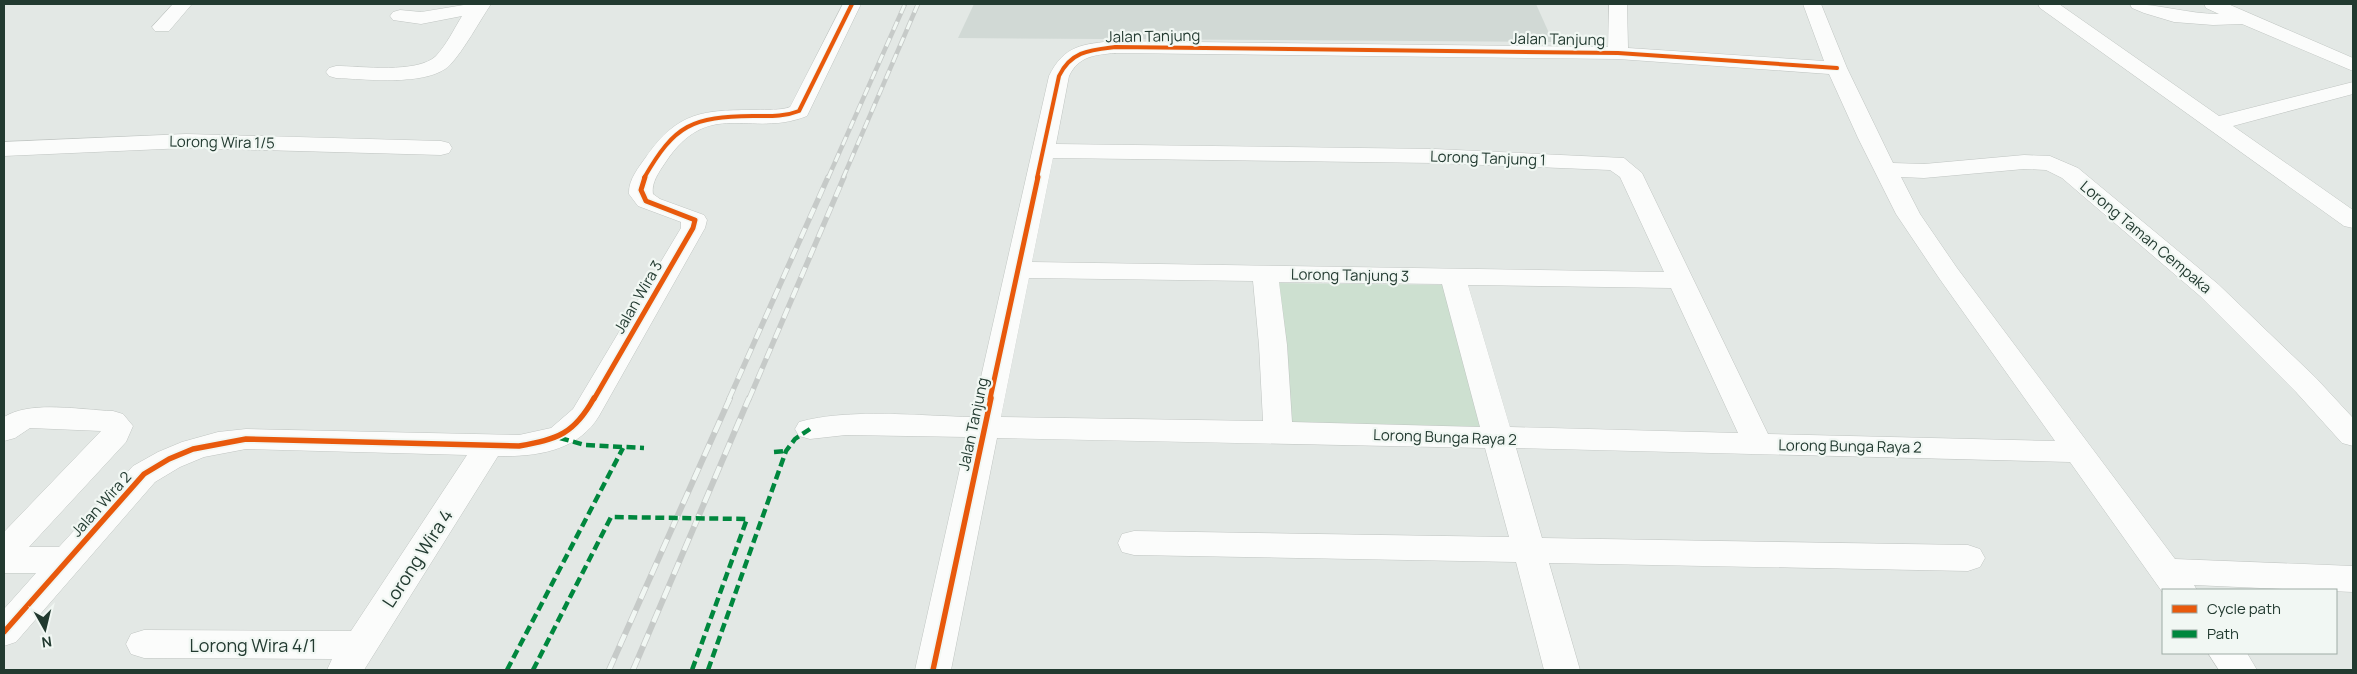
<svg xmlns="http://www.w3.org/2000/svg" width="2357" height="674" font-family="Manrope,sans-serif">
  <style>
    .built { fill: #d1d9d5 }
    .green { fill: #cde0d0 }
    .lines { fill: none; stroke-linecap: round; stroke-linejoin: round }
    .minor-casing { stroke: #c0c5c2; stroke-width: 1 }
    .minor { fill: #fbfcfb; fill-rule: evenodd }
    .rail-far2-casing { stroke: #c6cac8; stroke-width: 4.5 }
    .rail-far1-casing { stroke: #c6cac8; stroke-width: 5.5 }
    .rail-casing { stroke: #c6cac8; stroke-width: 6 }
    .rail-far2 { stroke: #f1f7f3; stroke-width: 3; stroke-dasharray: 9; stroke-linecap: butt }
    .rail-far1 { stroke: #f1f7f3; stroke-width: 4; stroke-dasharray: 11; stroke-linecap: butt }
    .rail { stroke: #f1f7f3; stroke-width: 4.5; stroke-dasharray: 13; stroke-linecap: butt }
    .quiet { stroke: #00873e; stroke-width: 4.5; stroke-dasharray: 9 4.5; stroke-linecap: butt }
    .cycleway-far2-casing { stroke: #f1f7f3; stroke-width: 6 }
    .cycleway-far1-casing { stroke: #f1f7f3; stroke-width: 8 }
    .cycleway-casing { stroke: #f1f7f3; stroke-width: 9 }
    .cycleway-far2 { stroke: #e8590c; stroke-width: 4 }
    .cycleway-far1 { stroke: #e8590c; stroke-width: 5 }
    .cycleway { stroke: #e8590c; stroke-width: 5.5 }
    .labels { text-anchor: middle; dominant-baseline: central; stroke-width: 4.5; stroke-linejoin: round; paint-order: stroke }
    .street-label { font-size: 15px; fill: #223a30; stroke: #f1f7f3 }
    .near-street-label { font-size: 18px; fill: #223a30; stroke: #f1f7f3 }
  </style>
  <rect width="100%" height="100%" fill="#e3e8e5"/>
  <!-- built -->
  <polygon class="built" points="974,4 1536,4 1553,42 958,38"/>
  <!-- green -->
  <polygon class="green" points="1275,283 1446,285 1480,428 1288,424"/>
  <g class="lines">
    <!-- minor casing -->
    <g class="minor-casing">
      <g id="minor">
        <polygon points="173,4 192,4 169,31 155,31 152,27"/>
        <path d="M470 4H491C479 22 464 50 450 65 428 87 365 79 336 78L329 76 326 72 329 68 336 66C361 66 417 74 436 56 447 44 454 29 462 16L421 24 393 20 390 16 393 12 400 10 421 12Z"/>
        <path d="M843 4H861L807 116C749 139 709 96 665 163 659 172 651 183 653 194L660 199 704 215 707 220 705 228 599 416C578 451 536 457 498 456L364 670H327L332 659 144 658 131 654 126 644 131 634 144 630 351 631 467 455 246 449 204 457 180 467 155 482 16 642 4 646V609L36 573H4V532L101 431 30 428 15 438 4 441V417C31 400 81 410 113 411L123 414 133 426 126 442 29 547H59L133 466 158 452 182 442 218 432 246 429 519 435 551 428 573 409 681 228V222L638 206 629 194C628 180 639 167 646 157 678 111 704 110 756 110 767 109 780 111 790 107Z"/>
        <path d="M1609 4H1627L1628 48 1824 61 1803 4H1821L1847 68 1893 163 1924 164 2024 155 2050 156 2078 168 2218 284 2316 378 2353 418V446L2342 443 2296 392 2200 296 2062 178 2046 170 2024 169 1924 178 1901 177 1920 214 1957 268 2175 559 2353 566V592L2194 585 2197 590H2163V593L2070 462 1516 448 1542 538 1968 545 1980 549 1985 558 1980 567 1968 571 1549 563 1580 670H1544L1516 562 1134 555 1122 552 1118 543 1122 534 1134 531 1509 537 1485 448 997 438 951 670H915L967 437 846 435 810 439 799 436 795 429 799 422C848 408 921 416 972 417L1049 76C1064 45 1083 44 1115 41L1608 47ZM1115 53 1618 59 1829 74 1858 138 1896 214 1939 278 2055 441 1768 434 1642 173 1624 158 1435 149 1056 144 1069 76C1079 56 1094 55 1115 53ZM1053 158 1435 163 1610 170 1620 177 1664 272 1032 262ZM1029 278 1253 281 1259 345 1263 421 1001 417ZM1279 282 1442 284 1480 427 1292 422 1287 345ZM1468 285 1671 288 1738 433 1510 427Z"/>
        <polygon points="2038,4 2059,4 2219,116 2353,82 2353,94 2233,126 2353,210 2353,228 2344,226 2040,8"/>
        <path d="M2130 4C2160 4 2188 14 2219 14L2206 8 2204 4H2228L2353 58V71L2242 24 2213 25 2174 22 2144 13 2132 8Z"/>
        <polygon points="186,134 441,141 449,143 452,148 449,153 441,155 186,148 4,156 4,142"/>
        <polygon points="2208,653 2247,653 2257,670 2219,670"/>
      </g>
    </g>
    <!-- minor -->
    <use href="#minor" class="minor"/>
    <!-- rail-far2 casing -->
    <g class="rail-far2-casing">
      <g id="rail-far2">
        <polyline points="828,178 905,4"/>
        <polyline points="843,178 918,4"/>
      </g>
    </g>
    <!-- rail-far1 casing -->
    <g class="rail-far1-casing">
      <g id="rail-far1">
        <polyline points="729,399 828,177"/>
        <polyline points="749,399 844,177"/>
      </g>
    </g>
    <!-- rail casing -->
    <g class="rail-casing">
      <g id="rail">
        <polyline points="609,670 730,398"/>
        <polyline points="633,670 749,398"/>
      </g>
    </g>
    <!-- rail-far2 -->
    <use href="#rail-far2" class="rail-far2"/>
    <!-- rail-far1 -->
    <use href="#rail-far1" class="rail-far1"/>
    <!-- rail -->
    <use href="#rail" class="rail"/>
    <!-- quiet -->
    <g class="quiet">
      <polyline points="560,438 585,445 644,448"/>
      <polyline points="774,452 786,451"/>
      <polyline points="507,670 623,448"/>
      <polyline points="533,670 611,517 747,519 692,670"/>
      <polyline points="708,670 786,451 795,439 810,429"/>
    </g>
    <!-- cycleway-far2 casing -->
    <g class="cycleway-far2-casing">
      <g id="cycleway-far2">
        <path d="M644 178C675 124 692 117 753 116 769 116 784 117 799 111L852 4"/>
        <path d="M1037 178 1059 76C1071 51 1090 50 1115 47L1618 53 1837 68"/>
      </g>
    </g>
    <!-- cycleway-far1 casing -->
    <g class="cycleway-far1-casing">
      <g id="cycleway-far1">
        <polyline points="594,399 693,228 695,220 646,201 641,190 645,177"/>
        <polyline points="990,399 1038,177"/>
      </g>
    </g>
    <!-- cycleway casing -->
    <g class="cycleway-casing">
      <g id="cycleway">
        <path d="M4 632 144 474 169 459 193 449 246 439 519 446C558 439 574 434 594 398"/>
        <polyline points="933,670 991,398"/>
      </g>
    </g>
    <!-- cycleway-far2 -->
    <use href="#cycleway-far2" class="cycleway-far2"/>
    <!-- cycleway-far1 -->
    <use href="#cycleway-far1" class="cycleway-far1"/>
    <!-- cycleway -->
    <use href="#cycleway" class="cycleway"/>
  </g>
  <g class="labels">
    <!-- street labels -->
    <g class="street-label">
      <text transform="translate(1153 36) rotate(-1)">Jalan Tanjung</text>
      <text transform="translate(1558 39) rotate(1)">Jalan Tanjung</text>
      <text transform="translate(222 142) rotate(1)">Lorong Wira 1/5</text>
      <text transform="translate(1488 158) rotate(2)">Lorong Tanjung 1</text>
      <text transform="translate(2146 237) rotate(40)">Lorong Taman Cempaka</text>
      <text transform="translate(1350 275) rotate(1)">Lorong Tanjung 3</text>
      <text transform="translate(638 297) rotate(-60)">Jalan Wira 3</text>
      <text transform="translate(973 424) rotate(-78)">Jalan Tanjung</text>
      <text transform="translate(1445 437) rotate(2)">Lorong Bunga Raya 2</text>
      <text transform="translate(1850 446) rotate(1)">Lorong Bunga Raya 2</text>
      <text transform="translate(101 504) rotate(-48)">Jalan Wira 2</text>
    </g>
    <!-- near-street labels -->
    <g class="near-street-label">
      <text transform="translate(417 558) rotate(-57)">Lorong Wira 4</text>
      <text x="253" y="645">Lorong Wira 4/1</text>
    </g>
  </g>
  <!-- border -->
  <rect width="2357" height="674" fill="none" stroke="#223a30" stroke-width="10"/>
  <!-- legend -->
  <rect x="2162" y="589" width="175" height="65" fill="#f1f7f3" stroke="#9eaba5"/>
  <rect x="2172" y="605" width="25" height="8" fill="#e8590c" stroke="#9eaba5"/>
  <text x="2207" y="614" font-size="15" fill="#223a30">Cycle path</text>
  <rect x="2172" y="630" width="25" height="8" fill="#00873e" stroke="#9eaba5"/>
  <text x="2207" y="639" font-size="15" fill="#223a30">Path</text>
  <!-- north arrow -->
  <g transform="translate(45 629) rotate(172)" stroke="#f1f7f3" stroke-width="4" paint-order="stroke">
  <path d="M0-4L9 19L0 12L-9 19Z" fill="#223a30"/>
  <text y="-8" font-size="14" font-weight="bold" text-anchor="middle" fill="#223a30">N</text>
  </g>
</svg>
